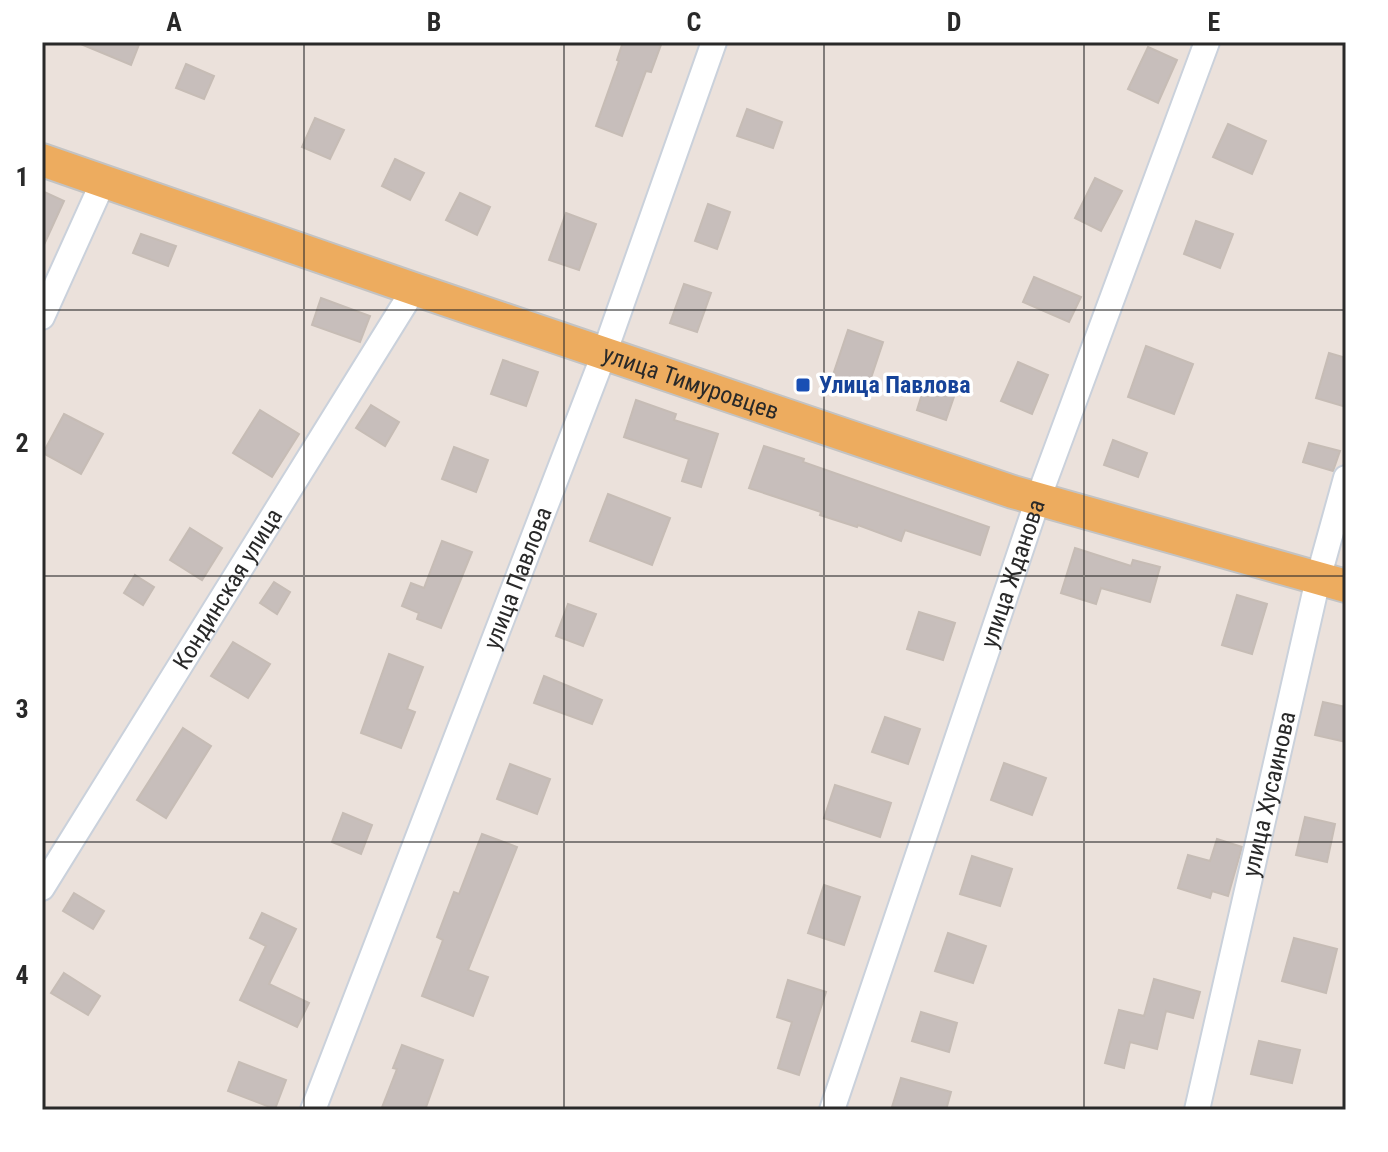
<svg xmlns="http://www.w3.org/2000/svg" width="1388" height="1152" font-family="'Roboto Condensed',sans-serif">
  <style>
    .building { fill: #c7bebb; stroke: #c6bcb5; stroke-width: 2 }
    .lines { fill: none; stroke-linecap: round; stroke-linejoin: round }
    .minor-casing { stroke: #cad1db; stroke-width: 28 }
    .major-casing { stroke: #c3c3c3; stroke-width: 36 }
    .minor { stroke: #fff; stroke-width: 24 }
    .major { stroke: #edac5f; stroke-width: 32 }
    .grid { fill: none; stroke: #292929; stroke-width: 2; stroke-opacity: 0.55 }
    .transit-dot { fill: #1a4fb4; stroke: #fff; stroke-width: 3 }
    .labels { text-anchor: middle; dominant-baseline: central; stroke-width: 7; stroke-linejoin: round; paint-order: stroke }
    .street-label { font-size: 24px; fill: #292929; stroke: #fff }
    .transit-label { font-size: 24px; font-weight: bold; fill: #164399; stroke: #fff; text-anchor: start }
    .neatline { fill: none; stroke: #292929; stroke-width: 3 }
    .grid-label { font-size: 26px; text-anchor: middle; font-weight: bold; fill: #292929 }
  </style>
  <rect width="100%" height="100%" fill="#ebe1db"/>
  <!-- building -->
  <g class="building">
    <polygon points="76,42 140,42 131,65"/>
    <polygon points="623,42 662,42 651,72 646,71 622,136 596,126 619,61 617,60"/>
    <polygon points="1148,47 1177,60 1158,103 1128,89"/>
    <polygon points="186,64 214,76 204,99 176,88"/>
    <polygon points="747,109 782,122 773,148 737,136"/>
    <polygon points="315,118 344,130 330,159 302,147"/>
    <polygon points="1228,124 1266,141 1252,174 1213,157"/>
    <polygon points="395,159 424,173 410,200 382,186"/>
    <polygon points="1095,178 1122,191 1101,231 1075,218"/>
    <polygon points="42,191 64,201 42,249"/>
    <polygon points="460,193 490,207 477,235 446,220"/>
    <polygon points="708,204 730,212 717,249 695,241"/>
    <polygon points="566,213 596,224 579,270 549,260"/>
    <polygon points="1196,221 1233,234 1220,268 1184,254"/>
    <polygon points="141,234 176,246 168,266 133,253"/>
    <polygon points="1034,277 1081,297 1069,322 1023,302"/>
    <polygon points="684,284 711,293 697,332 670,323"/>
    <polygon points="321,298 370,316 360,342 312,325"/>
    <polygon points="848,330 883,342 866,393 831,381"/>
    <polygon points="1146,346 1193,364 1174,414 1128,397"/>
    <polygon points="1329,353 1346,358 1346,407 1316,398"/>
    <polygon points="503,360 538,372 526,406 491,394"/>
    <polygon points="1018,362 1048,375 1032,414 1001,401"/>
    <polygon points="926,381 956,391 946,420 917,410"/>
    <polygon points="636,400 676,414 674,420 718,434 701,487 682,481 689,459 624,437"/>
    <polygon points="371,405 399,422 385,446 356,428"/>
    <polygon points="260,410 299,434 272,477 233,453"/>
    <polygon points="64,414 103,434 81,474 43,453"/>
    <polygon points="1113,440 1147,453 1138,477 1104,465"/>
    <polygon points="1309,443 1340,451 1333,471 1303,462"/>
    <polygon points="764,446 804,459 803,462 989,527 980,555 905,530 901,541 858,525 857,527 820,515 821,512 749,488"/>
    <polygon points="454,447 488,460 476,492 442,479"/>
    <polygon points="608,494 670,518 652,565 590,541"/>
    <polygon points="190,528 222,548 202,580 170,560"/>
    <polygon points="442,541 472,552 441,628 417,619 419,613 402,606 411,583 424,588"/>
    <polygon points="1075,548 1131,566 1133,560 1160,567 1150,602 1101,588 1096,604 1061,593"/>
    <polygon points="135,575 154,587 143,605 124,593"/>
    <polygon points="274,582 290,592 277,614 260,603"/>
    <polygon points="1237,595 1267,604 1252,654 1222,645"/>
    <polygon points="568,604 596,614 583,646 556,636"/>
    <polygon points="919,612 955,623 943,660 907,649"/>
    <polygon points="233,642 270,664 248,698 211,676"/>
    <polygon points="389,654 423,667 407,709 415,712 401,748 361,733"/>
    <polygon points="544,676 602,700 592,724 534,703"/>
    <polygon points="1323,702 1346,707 1346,742 1315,735"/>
    <polygon points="885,717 920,729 908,764 872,752"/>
    <polygon points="183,728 211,746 166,818 137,800"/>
    <polygon points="1004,763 1046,778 1032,815 991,800"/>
    <polygon points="510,764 550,779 537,814 497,799"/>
    <polygon points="835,785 891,803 880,837 824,818"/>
    <polygon points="343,813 372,825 361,854 332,842"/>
    <polygon points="1305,817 1335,824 1327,862 1296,855"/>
    <polygon points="482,834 517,847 468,970 488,977 473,1016 422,996 443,940 437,937 454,892 459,894"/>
    <polygon points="1217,839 1242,847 1228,896 1212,891 1210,898 1178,888 1188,855 1210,861"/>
    <polygon points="972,856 1012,869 1000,906 960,894"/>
    <polygon points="824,885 860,897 844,945 808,933"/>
    <polygon points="74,893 104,911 93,929 63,911"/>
    <polygon points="262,913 296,929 269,984 309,1003 297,1027 240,1000 266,946 250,938"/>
    <polygon points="948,933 986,946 973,983 935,971"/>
    <polygon points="1294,938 1337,949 1326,993 1282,981"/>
    <polygon points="64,973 100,996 88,1015 51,993"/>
    <polygon points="1154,979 1200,992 1193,1018 1166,1011 1157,1049 1130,1042 1124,1068 1105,1063 1119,1010 1144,1016"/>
    <polygon points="788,980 826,992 799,1075 778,1068 792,1022 777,1017"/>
    <polygon points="921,1012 957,1023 949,1052 912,1041"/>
    <polygon points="1259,1041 1300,1050 1292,1083 1251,1074"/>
    <polygon points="402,1045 443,1060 425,1110 381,1110 397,1069 393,1068"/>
    <polygon points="239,1062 286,1080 275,1109 228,1091"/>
    <polygon points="901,1078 951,1092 946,1110 903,1110 892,1107"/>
  </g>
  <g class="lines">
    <!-- minor casing -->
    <g class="minor-casing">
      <g id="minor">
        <polyline points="42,317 103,182"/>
        <path id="s1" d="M42 888 414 289"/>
        <path id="s2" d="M313 1110 604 354 714 42"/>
        <path id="s3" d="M832 1110 1038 499 1207 42"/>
        <path id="s4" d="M1197 1110 1318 579 1346 478"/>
      </g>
    </g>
    <!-- major casing -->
    <g class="major-casing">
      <g id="major">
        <path id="s5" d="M42 160 414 289 1013 492 1346 586"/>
      </g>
    </g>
    <!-- minor -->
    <use href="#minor" class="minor"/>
    <!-- major -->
    <use href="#major" class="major"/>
  </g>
  <!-- grid -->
  <path class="grid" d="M304 42V1110M564 42V1110M824 42V1110M1084 42V1110M42 310H1346M42 576H1346M42 842H1346"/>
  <!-- markers -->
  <rect class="transit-dot" x="795" y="377" width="16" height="16" rx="4"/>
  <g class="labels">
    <!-- street labels -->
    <g class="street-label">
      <text stroke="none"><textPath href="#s5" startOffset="686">улица Тимуровцев</textPath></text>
      <text stroke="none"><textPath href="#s3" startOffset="566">улица Жданова</textPath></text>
      <text stroke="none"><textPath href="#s2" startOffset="570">улица Павлова</textPath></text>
      <text stroke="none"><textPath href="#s1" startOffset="352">Кондинская улица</textPath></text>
      <text stroke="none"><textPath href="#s4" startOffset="324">улица Хусаинова</textPath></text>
    </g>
    <!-- transit labels -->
    <g class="transit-label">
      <text x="819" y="385">Улица Павлова</text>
    </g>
  </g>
  <!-- border -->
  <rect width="1388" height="1152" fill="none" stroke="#ffffff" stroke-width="88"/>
  <rect x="44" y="44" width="1300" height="1064" class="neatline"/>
  <g class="grid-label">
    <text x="174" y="31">A</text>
    <text x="434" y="31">B</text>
    <text x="694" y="31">C</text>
    <text x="954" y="31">D</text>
    <text x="1214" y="31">E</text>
    <text x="22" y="186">1</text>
    <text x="22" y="452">2</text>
    <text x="22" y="718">3</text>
    <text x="22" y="984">4</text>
  </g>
</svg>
